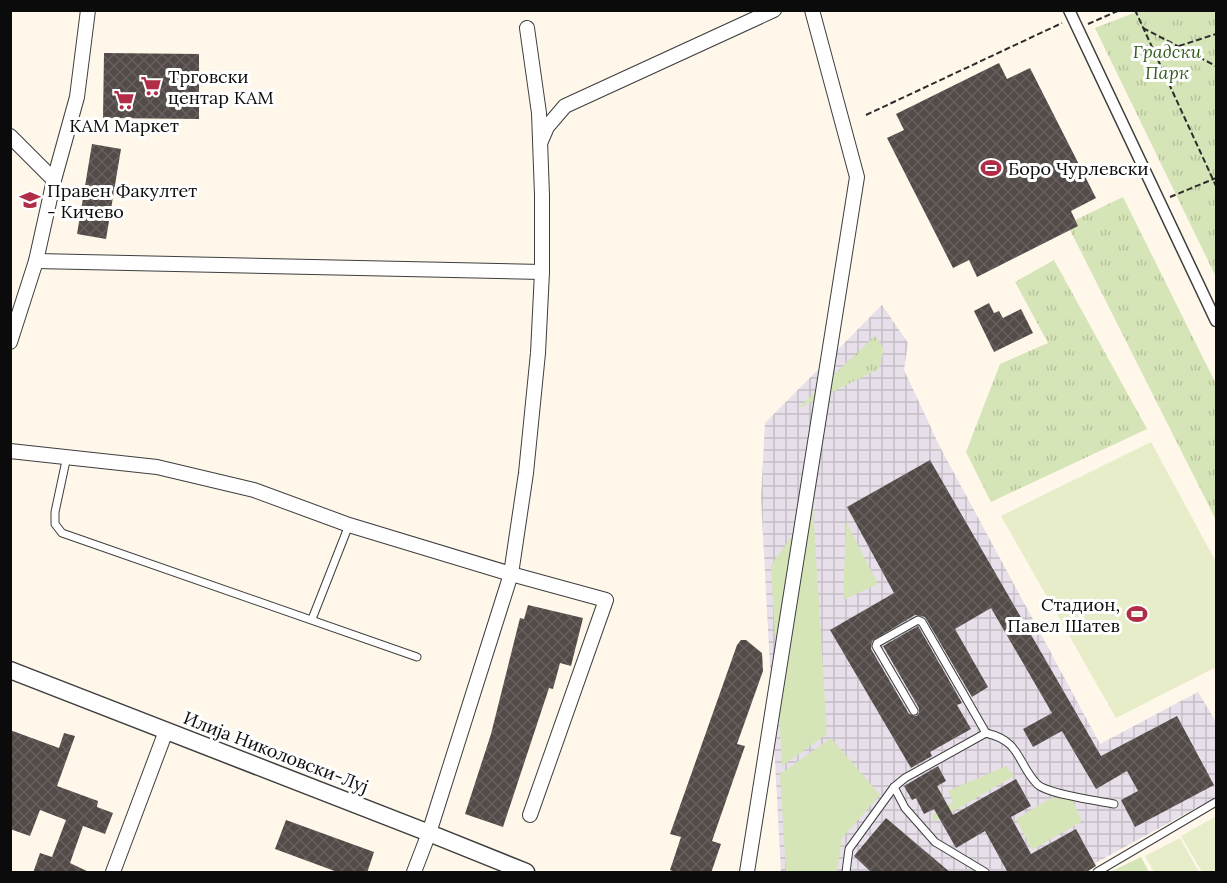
<svg xmlns="http://www.w3.org/2000/svg" width="1227" height="883" font-family="Lora,serif">
  <style>
    .industrial { fill: url(#industrial-grid) }
    .grass { fill: #d6e5b7 }
    .park { fill: url(#park-tufts) }
    .pitch { fill: #e6edc8 }
    .building { fill: url(#building-cross-hatch) }
    .lines { fill: none; stroke-linecap: round; stroke-linejoin: round }
    .service-casing { stroke: #3e3e3e; stroke-width: 9 }
    .pedestrian-casing { stroke: #3e3e3e; stroke-width: 13 }
    .minor-casing { stroke: #3e3e3e; stroke-width: 16 }
    .tertiary-casing { stroke: #3e3e3e; stroke-width: 19 }
    .path { stroke: #2d2d2d; stroke-width: 2; stroke-dasharray: 6 3; stroke-linecap: butt }
    .service { stroke: #fff; stroke-width: 7 }
    .pedestrian { stroke: #fff; stroke-width: 10 }
    .minor { stroke: #fff; stroke-width: 14 }
    .tertiary { stroke: #fff; stroke-width: 16 }
    .labels { text-anchor: middle; dominant-baseline: central; stroke-width: 6; stroke-linejoin: round; paint-order: stroke }
    .park-label { font-size: 18px; font-style: italic; fill: #365d20; stroke: #fff }
    .poi-label { font-size: 18px; fill: #0b0b0b; stroke: #fff; text-anchor: start }
    .street-label { font-size: 18px; fill: #0b0b0b; stroke: #fff }
  </style>
  <defs>
    <pattern id="industrial-grid" width="8" height="8" patternUnits="userSpaceOnUse" patternTransform="scale(1.5)"><rect width="8" height="8" fill="#e7dfea"/><path d="M0 4h8M4 0v8" fill="none" stroke="#c5bec7"/></pattern>
    <pattern id="park-tufts" width="24" height="20" patternUnits="userSpaceOnUse" patternTransform="scale(1.5)"><rect width="24" height="20" fill="#d6e5b7"/><path d="M3 7l-1-3M5 7V3M7 7l1-3M15 17l-1-3M17 17v-4M19 17l1-3" fill="none" stroke="#b6c39c"/></pattern>
    <pattern id="building-cross-hatch" width="8" height="8" patternUnits="userSpaceOnUse" patternTransform="scale(1.5)"><rect width="8" height="8" fill="#534b48"/><path d="M0 0l8 8M0 8l8-8" fill="none" stroke="#67605e"/></pattern>
  </defs>
  <rect width="100%" height="100%" fill="#fef7ea"/>
  <!-- industrial -->
  <polygon class="industrial" points="882,305 908,343 904,370 940,447 1100,744 1198,692 1216,722 1216,797 1079,872 781,872 761,498 765,423"/>
  <!-- grass -->
  <g class="grass">
    <polygon points="813,507 827,734 782,766 771,565"/>
    <polygon points="846,522 878,584 843,600"/>
    <polygon points="831,738 880,795 842,838 837,872 786,872 780,774"/>
    <polygon points="1006,766 1014,776 934,822 932,815 953,802 948,791"/>
    <polygon points="1051,798 1072,799 1082,821 1032,850 1016,819"/>
    <polygon points="1141,857 1149,872 1110,872"/>
  </g>
  <!-- park -->
  <g class="park">
    <polygon points="1139,11 1216,11 1216,277 1095,28"/>
    <polygon points="1123,197 1216,384 1216,520 1067,224"/>
    <polygon points="1054,260 1147,429 991,502 966,452 1000,364 1048,343 1015,282"/>
    <polygon points="875,336 884,348 879,369 797,409"/>
  </g>
  <!-- pitch -->
  <g class="pitch">
    <polygon points="1151,442 1216,562 1216,667 1116,718 1001,516"/>
    <polygon points="1215,817 1216,872 1202,872 1181,836"/>
    <polygon points="1180,838 1199,872 1154,872 1145,856"/>
  </g>
  <!-- building -->
  <g class="building">
    <polygon points="104,53 199,54 199,119 103,118"/>
    <polygon points="999,63 1007,79 1030,68 1096,198 1071,211 1078,226 977,277 969,260 953,268 887,138 904,130 896,114"/>
    <polygon points="92,144 121,149 106,239 77,234"/>
    <polygon points="989,303 994,313 999,311 1003,318 1021,309 1033,333 994,352 974,311"/>
    <polygon points="930,460 1101,756 1177,716 1214,785 1135,827 1121,800 1138,791 1127,771 1096,789 1062,731 1033,747 1023,729 1052,713 991,608 955,629 988,687 972,697 925,617 915,615 872,641 871,649 909,714 916,716 919,713 919,708 883,646 918,626 962,703 957,705 971,729 930,752 932,756 911,768 830,630 894,593 847,507"/>
    <polygon points="528,605 583,618 571,666 560,663 553,689 549,688 503,827 465,814 491,734 520,618 524,619"/>
    <polygon points="741,640 746,640 762,653 763,671 737,744 745,746 712,841 721,844 711,873 678,873 670,870 681,837 670,834 737,645"/>
    <polygon points="10,730 59,748 64,733 75,736 57,786 98,801 97,807 113,813 105,834 83,826 70,863 91,873 33,873 40,853 52,857 66,820 40,810 30,836 10,829"/>
    <polygon points="938,766 946,781 937,786 953,815 1016,779 1031,806 1011,817 1031,854 1076,829 1096,866 1085,873 1008,873 985,831 956,848 934,809 924,814 916,798 912,800 904,786"/>
    <polygon points="886,818 951,873 872,873 854,856"/>
    <polygon points="286,820 374,852 367,873 340,873 275,849"/>
  </g>
  <g class="lines">
    <!-- service casing -->
    <g class="service-casing">
      <g id="service">
        <polyline points="67,456 55,512 55,524 62,533 417,657"/>
        <polyline points="312,619 349,525"/>
        <polyline points="914,711 876,646 877,643 918,620 922,622 986,733"/>
        <polyline points="894,787 905,808 935,842 985,872"/>
        <path d="M846 872 849 849 894 787 905 778 986 733C1021 741 1017 763 1037 784 1047 794 1098 801 1114 804"/>
        <polyline points="1097,872 1216,802"/>
      </g>
    </g>
    <!-- pedestrian casing -->
    <g class="pedestrian-casing">
      <polyline id="pedestrian" points="1069,10 1216,321"/>
    </g>
    <!-- minor casing -->
    <g class="minor-casing">
      <g id="minor">
        <polyline points="10,136 54,180"/>
        <polyline points="541,141 547,127 565,106 774,10"/>
        <polyline points="36,261 542,272"/>
        <polyline points="10,342 36,261 54,180 77,97 88,10"/>
        <polyline points="10,451 157,467 254,490 349,525 511,574 606,600 530,815"/>
        <polyline points="113,872 166,731"/>
        <polyline points="414,872 429,833 511,574 526,473 538,353 542,272 542,195 539,113 527,28"/>
        <polyline points="747,872 857,177 812,10"/>
      </g>
    </g>
    <!-- tertiary casing -->
    <g class="tertiary-casing">
      <polyline id="tertiary" points="10,670 429,833 526,872"/>
    </g>
    <!-- path -->
    <g class="path">
      <polyline points="1135,10 1216,186"/>
      <polyline points="1088,24 1120,10"/>
      <polyline points="1143,28 1216,66"/>
      <polyline points="1179,46 1216,34"/>
      <polyline points="866,115 1062,23"/>
      <polyline points="1170,197 1216,178"/>
    </g>
    <!-- service -->
    <use href="#service" class="service"/>
    <!-- pedestrian -->
    <use href="#pedestrian" class="pedestrian"/>
    <!-- minor -->
    <use href="#minor" class="minor"/>
    <!-- tertiary -->
    <use href="#tertiary" class="tertiary"/>
  </g>
  <!-- icons -->
  <defs>
    <g id="supermarket-bare" transform="scale(1.62)"><path d="M-6-5.5h2.5l.6 2H6L4.5 2H-2.5L-4.4-4H-6ZM-1.5 3.2a1.3 1.3 0 1 0 .1 0ZM3 3.2a1.3 1.3 0 1 0 .1 0Z" fill="#b12d47" stroke="#fff" stroke-width="2.5" paint-order="stroke"/></g>
    <g id="stadium-bare" transform="scale(1.62)"><path d="M0-5a6.5 5 0 1 0 0 10a6.5 5 0 1 0 0-10ZM-3.5-1.8h7v3.6h-7Z" fill="#b12d47" stroke="#fff" stroke-width="2.5" paint-order="stroke"/></g>
    <g id="university-bare" transform="scale(1.62)"><path d="M0-5L7-2L0 1L-7-2ZM-4 1L0 2.5L4 1V4Q0 6-4 4Z" fill="#b12d47" stroke="#fff" stroke-width="2.5" paint-order="stroke"/></g>
  </defs>
  <g fill-rule="evenodd">
    <use href="#supermarket-bare" x="151" y="86"/>
    <use href="#supermarket-bare" x="124" y="100"/>
    <use href="#stadium-bare" x="991" y="168"/>
    <use href="#university-bare" x="30" y="200"/>
    <use href="#stadium-bare" x="1137" y="614"/>
  </g>
  <g class="labels">
    <!-- park labels -->
    <g class="park-label">
      <text x="1167" y="51">Градски<tspan x="1167" dy="21">Парк</tspan></text>
    </g>
    <!-- poi labels -->
    <g class="poi-label">
      <text x="168" y="76">Трговски<tspan x="168" dy="21">центар КАМ</tspan></text>
      <text x="124" y="125" text-anchor="middle">КАМ Маркет</text>
      <text x="1008" y="168">Боро Чурлевски</text>
      <text x="47" y="190">Правен Факултет<tspan x="47" dy="21">- Кичево</tspan></text>
      <text x="1120" y="604" text-anchor="end">Стадион,<tspan x="1120" dy="21">Павел Шатев</tspan></text>
    </g>
    <!-- street labels -->
    <g class="street-label">
      <text transform="translate(276 752) rotate(21)">Илија Николовски-Луј</text>
    </g>
  </g>
  <!-- border -->
  <rect width="1227" height="883" fill="none" stroke="#0b0b0b" stroke-width="24"/>
</svg>
